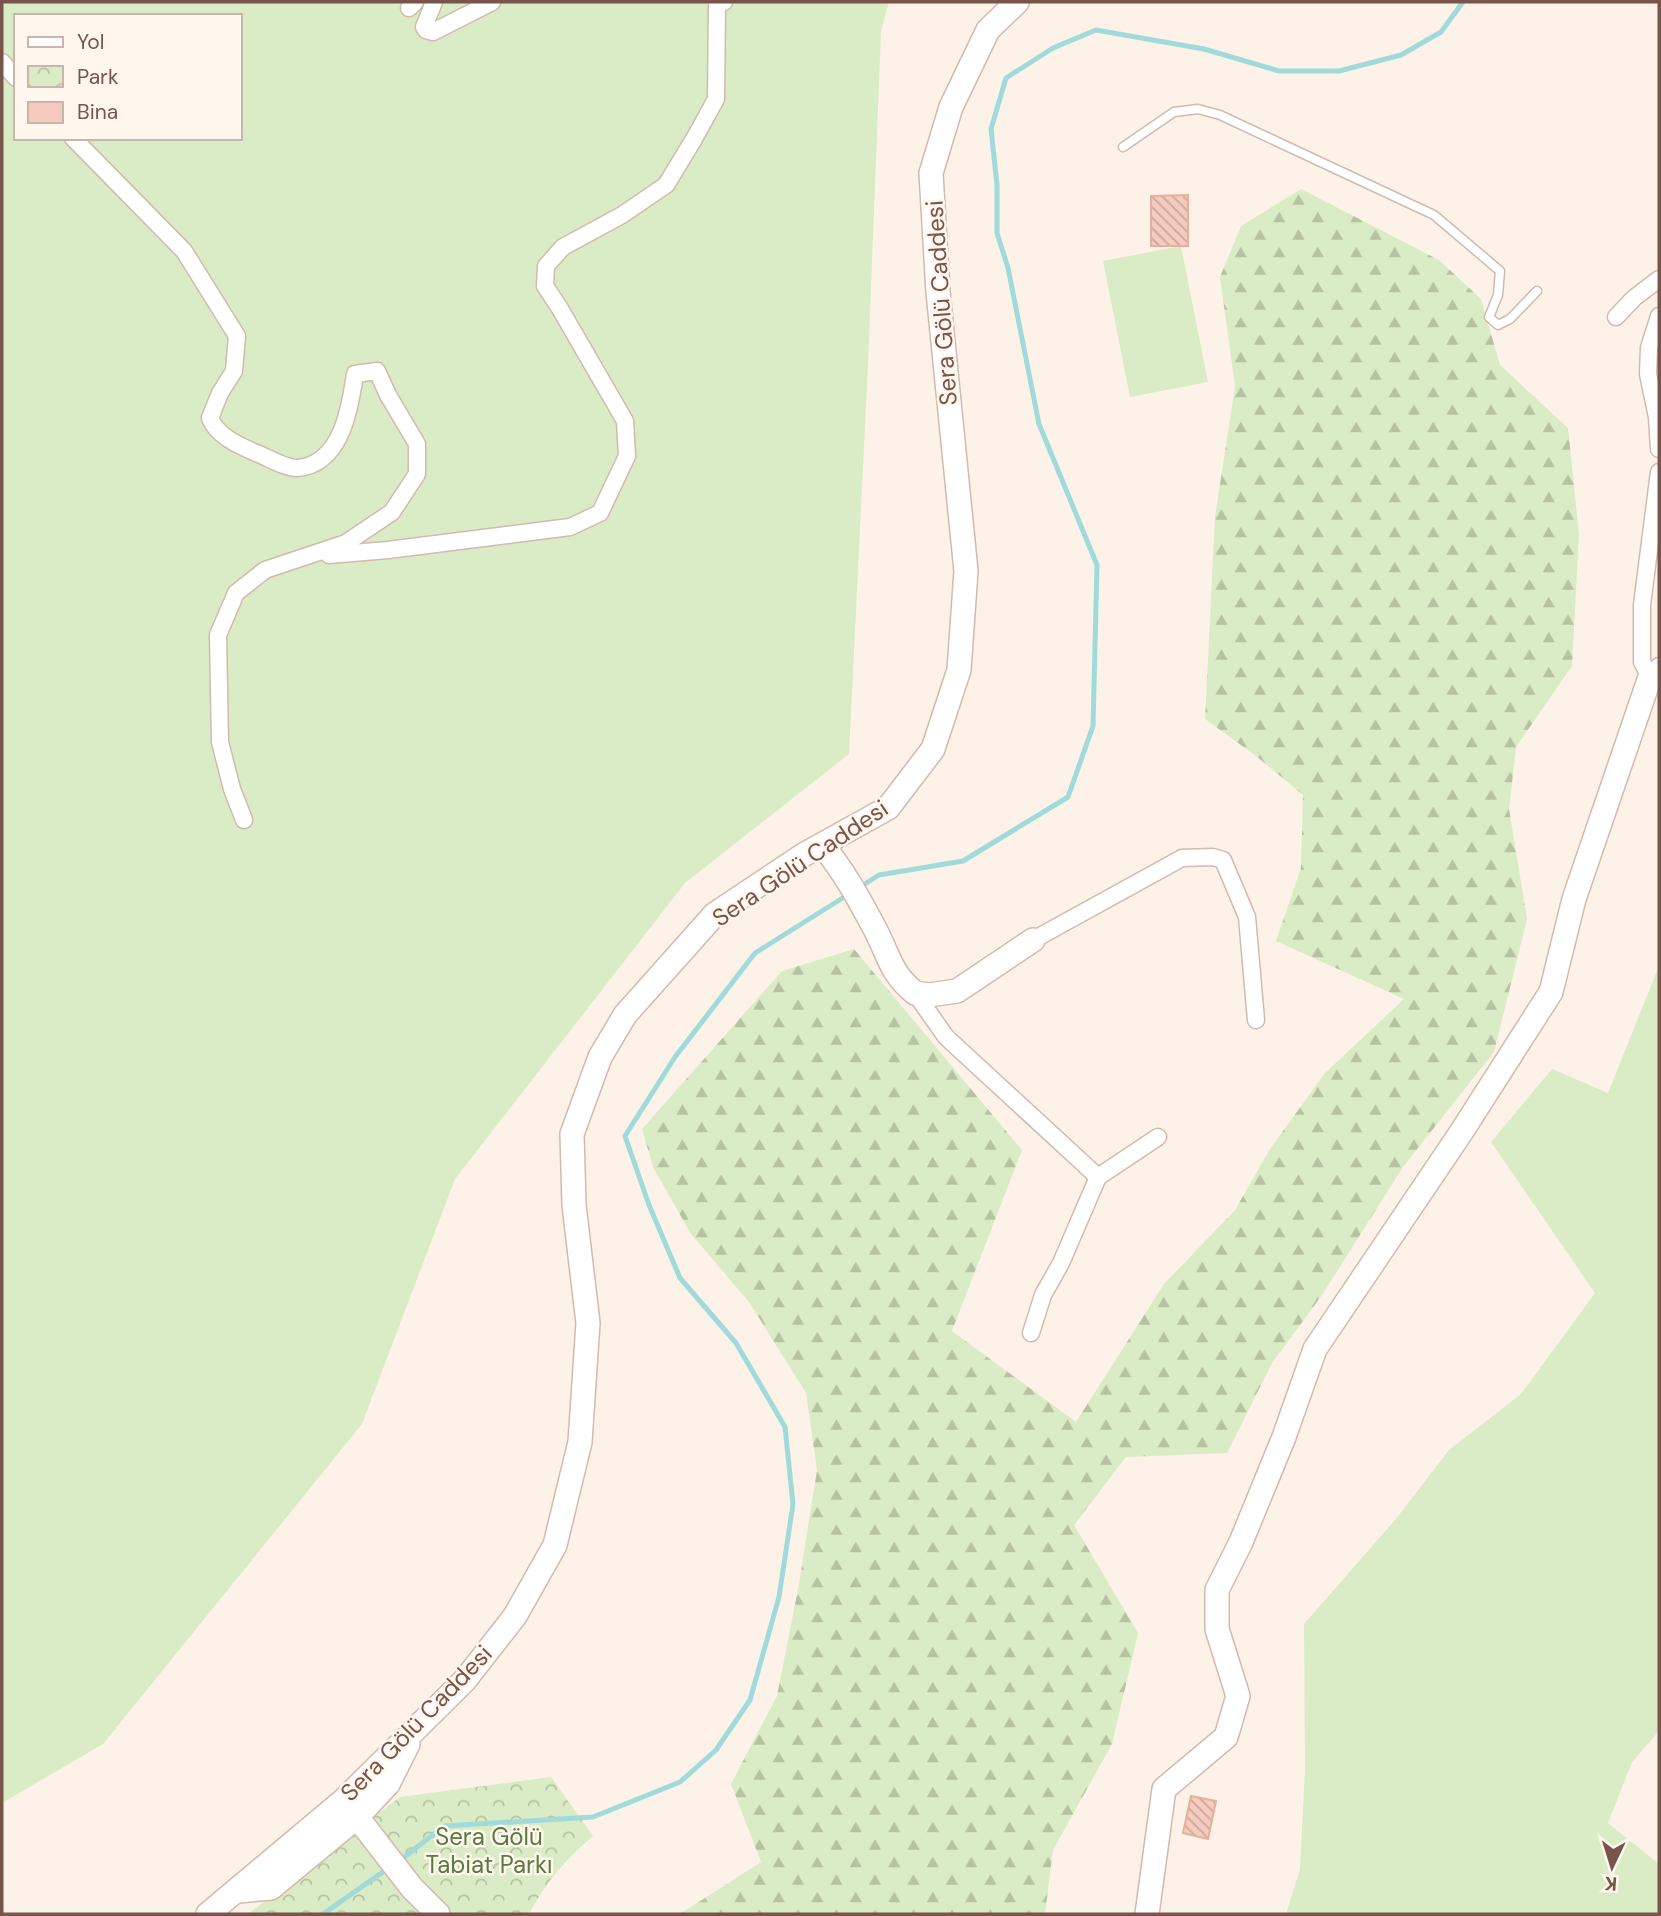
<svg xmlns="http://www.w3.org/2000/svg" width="1661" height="1916" font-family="'DM Sans',sans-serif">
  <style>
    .grass { fill: #daecc5; fill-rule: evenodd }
    .forest { fill: url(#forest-firs) }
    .park { fill: url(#park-crowns) }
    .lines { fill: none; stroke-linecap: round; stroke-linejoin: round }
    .stream { stroke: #a0dada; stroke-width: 5 }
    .building { fill: url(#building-back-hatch); stroke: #e7af9d; stroke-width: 2 }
    .lane-casing { stroke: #d2baaf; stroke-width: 11 }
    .street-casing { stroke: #d2baaf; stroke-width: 19 }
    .secondary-casing { stroke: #d5b9ac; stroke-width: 26 }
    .lane { stroke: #fff; stroke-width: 8 }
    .street { stroke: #fff; stroke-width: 16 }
    .secondary { stroke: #fff; stroke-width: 23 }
    .labels { text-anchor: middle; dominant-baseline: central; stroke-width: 5; stroke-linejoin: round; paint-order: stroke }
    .street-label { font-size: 24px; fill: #78544a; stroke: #fff6ee }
    .park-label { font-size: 24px; fill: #58793f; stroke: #fff6ee }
  </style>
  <defs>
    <pattern id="forest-firs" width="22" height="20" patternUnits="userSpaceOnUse" patternTransform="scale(1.75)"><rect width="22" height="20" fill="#daecc5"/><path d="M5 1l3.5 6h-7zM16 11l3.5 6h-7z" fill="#b6c2a2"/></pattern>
    <pattern id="park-crowns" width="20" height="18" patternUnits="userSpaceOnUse" patternTransform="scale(1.75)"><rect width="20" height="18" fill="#daecc5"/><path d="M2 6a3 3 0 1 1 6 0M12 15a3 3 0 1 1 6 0" fill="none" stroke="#b6c2a2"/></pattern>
    <pattern id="building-back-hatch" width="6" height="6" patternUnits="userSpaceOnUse" patternTransform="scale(1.75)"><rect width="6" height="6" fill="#f4cbbe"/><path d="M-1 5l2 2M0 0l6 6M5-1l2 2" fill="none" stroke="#caa79c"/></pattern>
  </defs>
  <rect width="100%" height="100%" fill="#fdf2e7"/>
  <!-- grass -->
  <g class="grass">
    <path d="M2 2H889L881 31 868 365 849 754 685 883 455 1179 362 1424 103 1744 2 1803ZM16 16H240V138H16Z"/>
    <polygon points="1181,246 1208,382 1130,397 1103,261"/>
    <polygon points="1659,966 1659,1731 1632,1762 1608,1823 1659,1864 1659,1914 1286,1914 1300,1869 1305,1769 1304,1624 1395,1520 1449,1450 1521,1394 1595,1293 1491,1142 1552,1069 1608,1093"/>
  </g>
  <!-- forest -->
  <polygon class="forest" points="1301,189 1439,260 1481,299 1500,365 1568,428 1579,534 1572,666 1516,747 1509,809 1527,919 1494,1052 1403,1167 1322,1295 1272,1363 1227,1453 1126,1457 1074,1525 1138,1633 1112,1744 1053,1850 1045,1914 680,1914 761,1862 731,1784 777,1696 799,1584 817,1470 806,1393 749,1302 691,1234 653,1167 642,1129 782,971 854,949 1022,1150 952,1331 1076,1422 1164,1284 1235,1210 1270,1149 1325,1073 1404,999 1276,941 1301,868 1303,795 1256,756 1205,719 1215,517 1235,386 1220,277 1241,226"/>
  <!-- park -->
  <path class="park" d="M551 1777 593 1836C566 1859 545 1883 529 1914H248L400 1797Z"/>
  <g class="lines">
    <!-- stream -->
    <g class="stream">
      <polyline points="860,887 879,875 963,861 1068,797 1093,726 1097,565 1039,424 1008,268 997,233 997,185 991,129 1006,78 1053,48 1096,30 1204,49 1279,71 1339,71 1401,55 1441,32 1463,2"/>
      <polyline points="398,1862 444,1826 593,1817 680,1782 716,1750 750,1700 779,1597 793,1504 785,1427 736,1343 680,1278 649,1205 625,1136 675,1057 755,953 849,894"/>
      <polyline points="323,1914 390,1867"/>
    </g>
  </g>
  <!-- building -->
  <g class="building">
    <polygon points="1188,195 1188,246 1151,246 1151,196"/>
    <polygon points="1191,1796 1216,1801 1208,1839 1183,1833"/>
  </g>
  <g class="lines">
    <!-- lane casing -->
    <g class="lane-casing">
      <polyline id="lane" points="1123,147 1174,112 1198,109 1220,115 1434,215 1500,271 1498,295 1489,317 1498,325 1510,319 1537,291"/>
    </g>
    <!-- street casing -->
    <g class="street-casing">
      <g id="street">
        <polyline points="434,2 424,27 426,30 433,32 492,2"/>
        <polyline points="409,8 415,2"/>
        <polyline points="2,62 16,78"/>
        <path d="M73 138 184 251 237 336 234 371 220 393 210 418C217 436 238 445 256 453 267 457 285 468 297 468 341 465 350 409 355 374L377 371 388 395 417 444V474L392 512 346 543 265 570 236 593 218 635 220 742 232 789 244 820"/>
        <polyline points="1659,316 1649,348 1648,374 1657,417 1659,449"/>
        <polyline points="1616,317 1634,298 1659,279"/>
        <polyline points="1659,472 1642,605 1642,662 1650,677 1659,666"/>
        <polyline points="329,555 388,550 570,527 600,513 627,456 625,421 559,307 545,286 546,266 563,247 622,215 666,185 694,139 716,99 717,4 724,2"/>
        <polyline points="1033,940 1182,858 1213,857 1223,860 1247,917 1256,1020"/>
        <polyline points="915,993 946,1037 1098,1177"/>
        <polyline points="1031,1333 1043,1295 1061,1263 1098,1177 1158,1137"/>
      </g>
    </g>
    <!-- secondary casing -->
    <g class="secondary-casing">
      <g id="secondary">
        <path d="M822 845C844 871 859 899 875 929 889 955 890 973 915 993L929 995 957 991 1033 940"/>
        <polyline points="357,1817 412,1888 438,1914"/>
        <polyline points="238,1891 271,1888 357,1817 388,1784 408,1744"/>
        <polyline points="208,1914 344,1800 465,1680 515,1616 555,1545 580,1442 588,1323 574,1205 572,1134 600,1057 625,1015 715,914 805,854 888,808 933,749 959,670 966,571 938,292 931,173 951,107 988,30 1017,2"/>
        <polyline points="1147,1914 1164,1789 1226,1737 1238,1696 1217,1629 1217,1590 1241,1542 1284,1437 1315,1349 1462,1131 1551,992 1574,899 1650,677"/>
      </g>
    </g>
    <!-- lane -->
    <use href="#lane" class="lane"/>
    <!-- street -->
    <use href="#street" class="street"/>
    <!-- secondary -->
    <use href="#secondary" class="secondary"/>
  </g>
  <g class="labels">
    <!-- street labels -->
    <g class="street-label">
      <text transform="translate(941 303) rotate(-94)">Sera Gölü Caddesi</text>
      <text transform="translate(800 863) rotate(-34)">Sera Gölü Caddesi</text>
      <text transform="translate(416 1723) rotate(-46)">Sera Gölü Caddesi</text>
    </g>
    <!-- park labels -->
    <g class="park-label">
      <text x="489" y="1836">Sera Gölü<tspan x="489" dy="28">Tabiat Parkı</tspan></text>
    </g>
  </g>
  <!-- border -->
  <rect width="1661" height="1916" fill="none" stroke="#78544a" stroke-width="7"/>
  <!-- legend -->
  <rect x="14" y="14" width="228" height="126" fill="#fff6ee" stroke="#c9b5ac" stroke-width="2"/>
  <rect x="28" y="37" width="35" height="10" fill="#ffffff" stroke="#c9b5ac" stroke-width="2"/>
  <text x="77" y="49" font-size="21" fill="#78544a">Yol</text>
  <rect x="28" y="66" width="35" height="21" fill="url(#park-crowns)" stroke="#c9b5ac" stroke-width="2"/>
  <text x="77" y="84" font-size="21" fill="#78544a">Park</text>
  <rect x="28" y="102" width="35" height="21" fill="#f4cbbe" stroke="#c9b5ac" stroke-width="2"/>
  <text x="77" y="119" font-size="21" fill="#78544a">Bina</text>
  <!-- north arrow -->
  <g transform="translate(1612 1867) rotate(184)" stroke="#fff6ee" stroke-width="5" paint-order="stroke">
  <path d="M0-5L12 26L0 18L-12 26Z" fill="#78544a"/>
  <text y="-10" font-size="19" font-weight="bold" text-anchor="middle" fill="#78544a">K</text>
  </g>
</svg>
